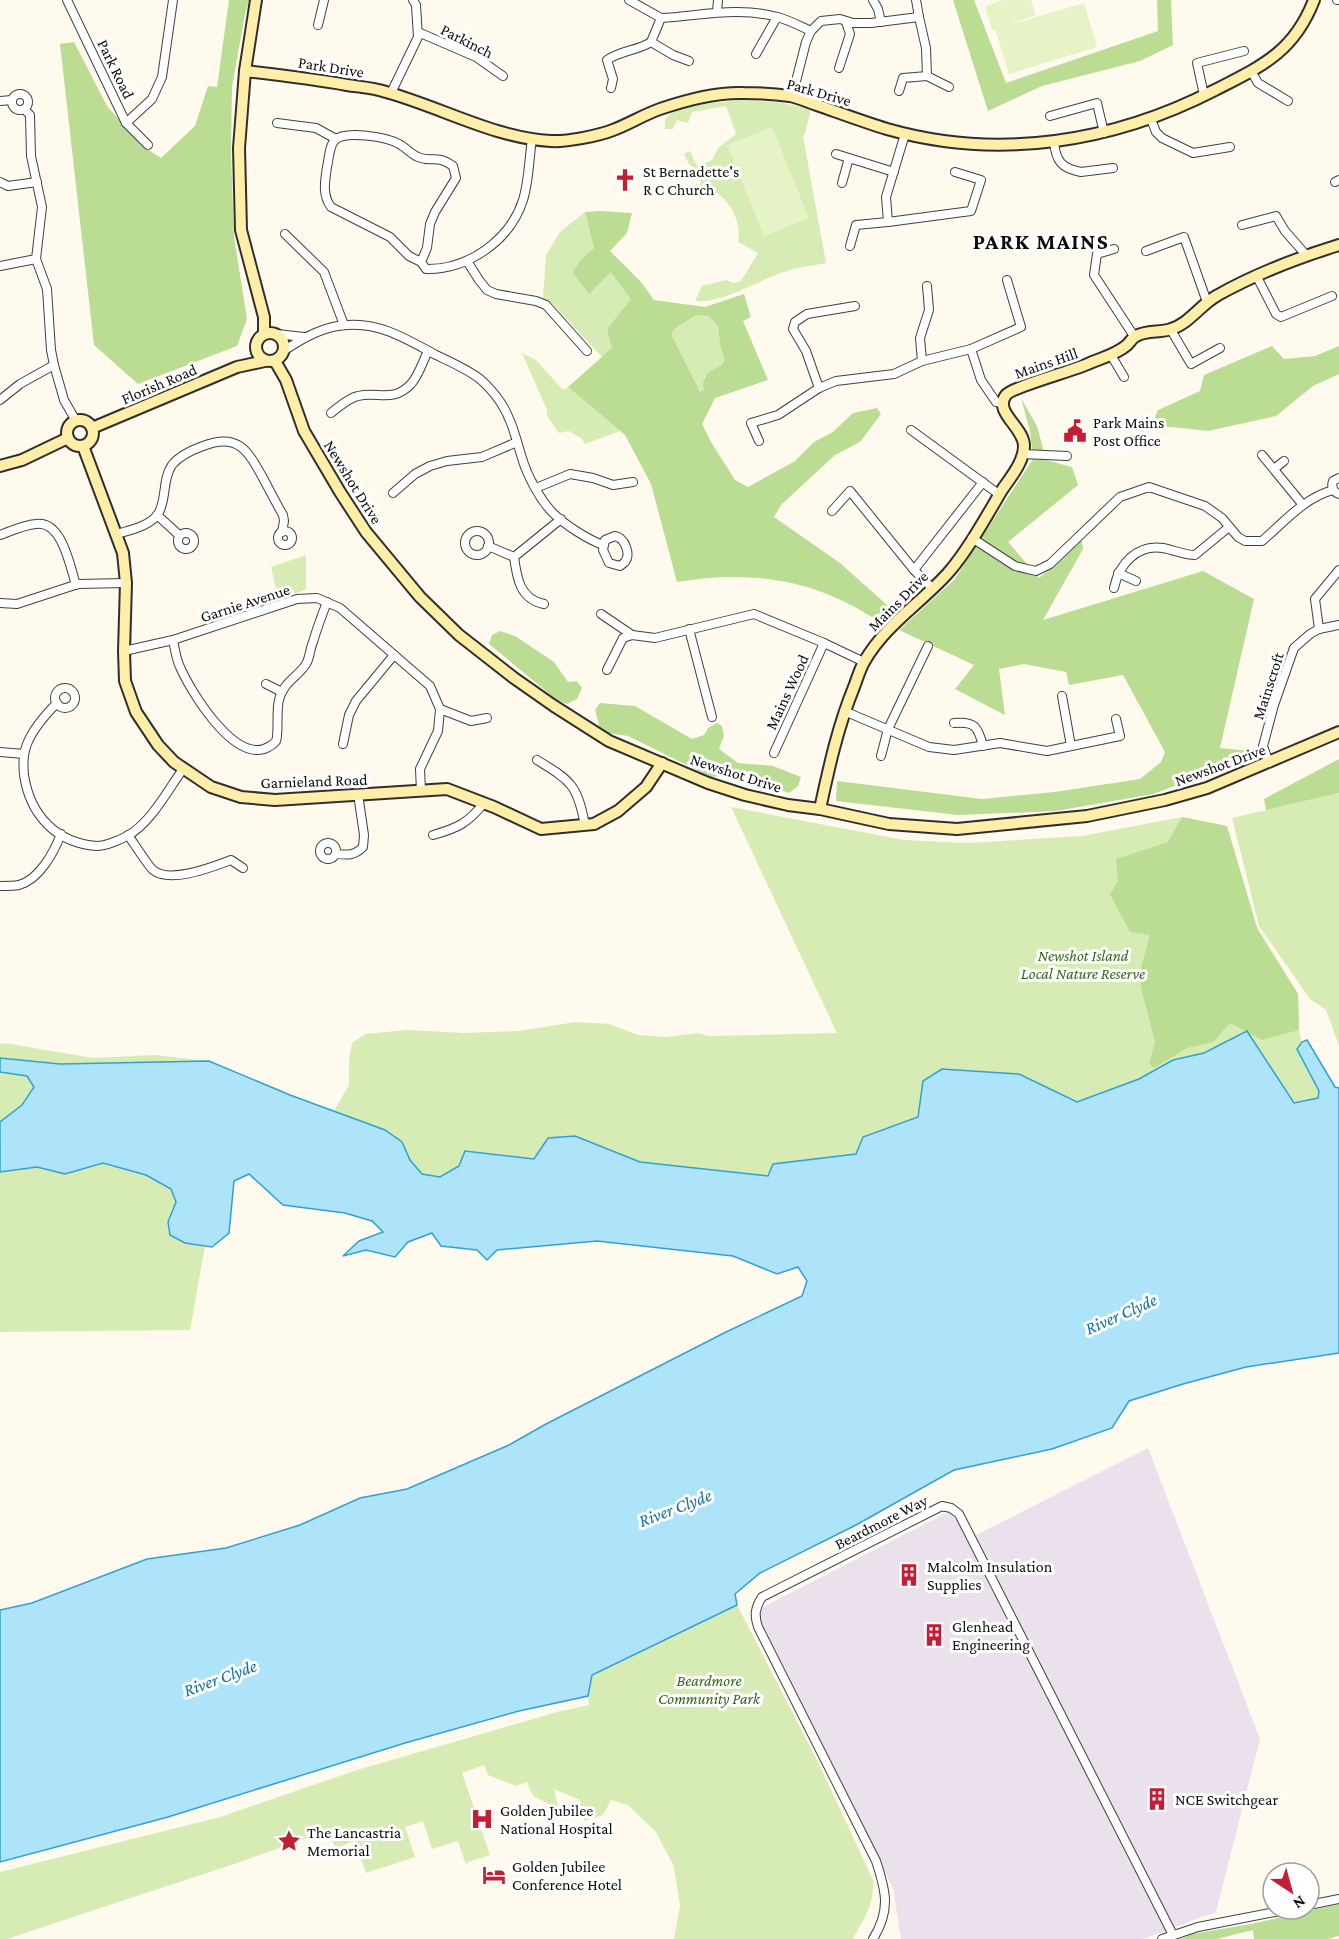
<svg xmlns="http://www.w3.org/2000/svg" width="1339" height="1939" font-family="'Crimson Pro',serif">
  <style>
    .industrial { fill: #eae1ec }
    .green { fill: #d6ecb4 }
    .forest { fill: #badd93; fill-rule: evenodd }
    .pitch { fill: #e7f2c7 }
    .water { fill: #aee4fa; stroke: #31a1d5; stroke-width: 1.5 }
    .lines { fill: none; stroke-linecap: round; stroke-linejoin: round }
    .street-casing { stroke: #404040; stroke-width: 10 }
    .secondary-casing { stroke: #2f2f2f; stroke-width: 14 }
    .street { stroke: #fff; stroke-width: 8 }
    .secondary { stroke: #ffeea8; stroke-width: 10 }
    .labels { text-anchor: middle; dominant-baseline: central; stroke-width: 6; stroke-linejoin: round; paint-order: stroke }
    .street-label { font-size: 16px; fill: #0d0d0d; stroke: #fff }
    .poi-label { font-size: 16px; fill: #0d0d0d; stroke: #fff; text-anchor: start }
    .park-label { font-size: 16px; font-style: italic; fill: #30681a; stroke: #fff }
    .water-label { font-size: 18px; font-style: italic; fill: #0f70a6; stroke: #fff }
    .district-label { font-size: 22px; font-weight: bold; letter-spacing: 1.5px; fill: #0d0d0d; stroke: #fff }
  </style>
  <rect width="100%" height="100%" fill="#fffaed"/>
  <!-- industrial -->
  <polygon class="industrial" points="1148,1448 1260,1739 1216,1912 1143,1939 901,1939 893,1888 753,1612 948,1512 976,1535"/>
  <!-- green -->
  <g class="green">
    <path d="M738 100 778 102 811 109 805 134 803 136 826 263C812 266 797 267 784 272 756 281 724 303 695 301L702 286 726 280 733 283 741 281 758 253 738 242C743 218 724 190 700 185L701 174 689 164 684 154 690 151 697 166 712 160 718 148 736 134 726 106 692 112 688 123 677 120 673 129H665C665 124 664 120 668 116 677 106 723 102 738 100Z"/>
    <polygon points="585,212 594,248 580,260 611,271 632,299 607,329 613,348 602,357 553,304 543,299 546,255 560,232"/>
    <path d="M696 315 708 316C720 327 718 329 720 344 721 352 726 355 723 364L704 377V390L700 392 672 336 673 330Z"/>
    <polygon points="522,353 536,360 563,390 568,387 620,431 585,444 582,439 569,431 559,433 547,416 547,410"/>
    <polygon points="306,555 306,589 295,594 293,589 277,593 271,567"/>
    <polygon points="1339,793 1339,1046 1326,1010 1310,999 1259,926 1232,818"/>
    <polygon points="731,807 904,840 968,843 1082,836 1182,817 1227,826 1257,928 1298,994 1299,1030 1302,1042 1298,1050 1319,1091 1318,1099 1294,1103 1247,1031 1204,1053 1173,1060 1139,1079 1077,1102 1019,1074 942,1069 923,1082 918,1117 863,1137 856,1154 774,1164 769,1176 640,1162 575,1136 535,1159 466,1151 459,1166 440,1177 422,1174 410,1160 402,1142 385,1130 334,1111 349,1085 349,1061 352,1043 366,1034 407,1030 464,1033 519,1031 576,1022 609,1024 638,1035 666,1037 698,1033 709,1036 837,1033"/>
    <polygon points="5,1043 93,1058 154,1055 209,1061 60,1064 0,1058 0,1044"/>
    <polygon points="0,1072 27,1076 34,1087 22,1105 0,1122"/>
    <polygon points="103,1163 146,1175 171,1189 176,1202 168,1222 185,1243 205,1246 190,1330 0,1332 0,1172 37,1167 65,1174"/>
    <path d="M737 1605 819 1764 873 1880C875 1903 864 1918 853 1939H674L680 1906 674 1867 656 1832 628 1805 611 1800 603 1815 584 1821 580 1800 554 1789 559 1809 533 1796 527 1782 516 1786 488 1775 484 1765 462 1773 490 1855 468 1862 466 1865 458 1841 432 1849 423 1821 405 1827 415 1857 366 1873 355 1841 336 1848 327 1831 237 1863 7 1939H0V1872L220 1817 357 1770 557 1712 589 1705 588 1696 592 1675Z"/>
  </g>
  <!-- forest -->
  <g class="forest">
    <polygon points="229,0 249,0 245,14 232,87 231,153 234,237 247,319 237,346 138,384 94,345 60,44 74,42 107,106 141,145 161,158 195,126 208,86 217,87"/>
    <polygon points="953,0 974,0 1006,83 1158,31 1157,0 1171,0 1173,45 1140,61 1042,86 988,111"/>
    <path d="M600 211 632 213 627 233 610 251 641 282 654 300 705 307 744 294 751 317 743 321 768 380 715 398 702 424 711 442 735 480 748 487 795 461 814 442 833 432 853 413 877 408 881 414 860 442 835 455 781 505 774 517 840 563 896 613 882 624C820 580 751 569 677 582L651 484 625 435 568 387 612 348 607 329 631 299 611 272 589 294 573 273 580 260 594 248 585 212ZM696 315 708 316C721 327 718 329 720 344 721 352 726 355 723 364 711 371 700 375 704 390L700 392 672 336 673 330Z"/>
    <polygon points="1272,346 1284,359 1315,356 1339,346 1339,374 1313,386 1276,416 1208,431 1172,427 1151,427 1158,410 1200,391 1204,375"/>
    <polygon points="1021,398 1037,426 1046,460 1072,467 1078,485 1008,542 1039,578 1082,540 1083,549 1043,620 1203,571 1254,599 1220,748 1252,751 1253,757 1153,794 1056,811 958,815 836,801 837,781 982,799 1054,792 1140,779 1161,762 1165,752 1123,675 1069,685 1066,672 1024,664 999,669 1005,715 955,689 974,665 899,630 954,580 1033,459 1030,431"/>
    <polygon points="500,631 515,636 554,662 568,682 577,681 582,688 577,699 567,704 557,700 489,644 492,635"/>
    <polygon points="600,703 635,706 692,739 704,735 708,728 717,723 722,726 724,736 719,749 738,763 773,766 801,777 798,786 789,793 731,775 711,777 628,736 601,732 595,710"/>
    <polygon points="1339,759 1339,793 1266,810 1264,799"/>
    <polygon points="1182,817 1227,826 1257,928 1298,994 1299,1030 1262,1040 1230,1023 1213,1042 1187,1048 1154,1068 1149,1064 1155,1042 1141,988 1140,971 1150,935 1130,932 1110,894 1118,881 1116,859 1168,842"/>
    <polygon points="1339,1904 1339,1936 1328,1939 1254,1939 1253,1930 1217,1939 1180,1939 1192,1934 1251,1924"/>
  </g>
  <!-- pitch -->
  <g class="pitch">
    <polygon points="1003,0 1031,0 1036,15 1006,26 1084,3 1097,47 1009,74 995,29 992,30 985,6"/>
    <polygon points="772,127 809,218 764,236 727,145"/>
  </g>
  <!-- water -->
  <polygon class="water" points="1247,1031 1294,1103 1318,1098 1319,1091 1297,1049 1302,1042 1307,1040 1335,1087 1339,1088 1339,1353 1246,1367 1183,1384 1129,1401 1112,1428 1052,1449 954,1470 856,1525 760,1573 735,1594 737,1605 592,1675 588,1696 519,1711 405,1743 168,1817 0,1862 0,1610 32,1603 147,1559 226,1548 300,1525 360,1498 407,1489 509,1445 546,1424 726,1332 802,1296 807,1281 798,1267 777,1274 733,1256 597,1241 497,1250 487,1260 477,1250 441,1246 432,1233 408,1242 395,1257 366,1250 343,1256 359,1241 383,1232 372,1221 345,1213 283,1205 249,1174 234,1181 229,1233 212,1247 185,1243 170,1235 168,1222 176,1202 171,1189 146,1175 103,1163 65,1174 37,1167 0,1172 0,1122 22,1105 34,1087 27,1076 0,1072 0,1058 60,1064 209,1061 290,1095 385,1130 402,1142 410,1160 422,1174 440,1177 459,1166 465,1151 534,1159 548,1138 575,1136 640,1162 768,1176 773,1164 856,1154 863,1137 918,1117 923,1081 942,1069 1019,1074 1077,1102 1139,1079 1173,1060 1204,1053"/>
  <g class="lines">
    <!-- street casing -->
    <g class="street-casing">
      <g id="street">
        <polyline points="67,0 126,123 148,145"/>
        <polyline points="629,0 661,18"/>
        <polyline points="873,0 878,9 881,22"/>
        <polyline points="916,0 919,17"/>
        <polyline points="1337,0 1339,0"/>
        <polyline points="717,12 718,0"/>
        <polyline points="318,25 324,0"/>
        <polyline points="418,32 476,57 503,76"/>
        <polyline points="651,42 673,55 689,61"/>
        <polyline points="756,54 777,17"/>
        <polyline points="839,68 850,34 846,22"/>
        <polyline points="1251,71 1258,83 1288,101"/>
        <polyline points="927,76 949,87"/>
        <path d="M611 88 613 79 607 60C621 50 637 51 651 42L661 18C700 16 738 6 777 17 789 20 800 26 811 31"/>
        <polyline points="391,93 418,37 416,5 413,0"/>
        <circle cx="20" cy="102" r="8"/>
        <polyline points="1204,95 1197,63 1244,51"/>
        <polyline points="792,97 806,42 811,31 821,21 840,19 853,23 871,23 919,17 926,48 927,76 903,78 899,91"/>
        <polyline points="0,101 12,100"/>
        <polyline points="24,109 30,115 31,156 42,207 36,259 47,289 51,350 54,365 64,400 76,421"/>
        <polyline points="1050,116 1097,103 1104,133"/>
        <polyline points="1151,119 1156,132 1162,138 1193,153 1230,147"/>
        <polyline points="126,123 152,99 162,77 173,0"/>
        <polyline points="277,123 316,128 336,139"/>
        <path d="M1054 142C1056 161 1061 168 1081 172L1113 168"/>
        <polyline points="836,154 894,172"/>
        <polyline points="0,182 8,186 37,182"/>
        <polyline points="1335,182 1339,180"/>
        <polyline points="842,183 849,158"/>
        <polyline points="888,222 971,211 981,180 955,172"/>
        <polyline points="1242,225 1276,216 1285,231 1306,255"/>
        <polyline points="285,234 324,272 344,325"/>
        <polyline points="850,246 856,225 888,222 886,197 905,134"/>
        <polyline points="1114,249 1097,254 1094,275 1134,336"/>
        <polyline points="1146,251 1184,237 1207,302"/>
        <polyline points="467,261 479,280 487,290 496,294 536,301 546,305 587,351"/>
        <path d="M421 262 427 248 430 224 435 212 456 178 453 166C436 154 432 163 418 157 411 154 405 147 399 144 387 137 345 130 335 140 329 146 329 159 327 167 325 181 322 195 331 207L390 237 409 256 421 262 426 269C467 270 510 241 523 200 529 181 529 159 532 139"/>
        <polyline points="0,266 36,259"/>
        <polyline points="1256,275 1276,314 1281,317 1332,296"/>
        <polyline points="1171,330 1191,364 1220,348"/>
        <polyline points="277,334 304,337"/>
        <polyline points="971,349 1021,327 1007,280"/>
        <path d="M285 350C303 338 324 326 347 325 380 322 408 340 436 355 451 362 467 369 480 379 488 386 495 394 501 403 512 420 516 439 522 458 527 475 540 500 553 513 565 525 587 539 603 545"/>
        <polyline points="1111,355 1124,377"/>
        <polyline points="922,361 920,338 929,310 927,286"/>
        <polyline points="819,388 806,351 793,329 795,322 807,314 855,306"/>
        <polyline points="0,400 20,384 54,365"/>
        <path d="M331 413C339 407 348 398 358 396 378 391 393 403 411 384 419 375 423 361 428 351"/>
        <polyline points="911,430 1000,495"/>
        <polyline points="759,441 751,423 778,415 819,388 836,381 894,374 922,361 971,349 981,380 996,402 1003,403"/>
        <polyline points="1023,454 1067,456"/>
        <polyline points="1262,455 1303,505"/>
        <polyline points="1274,469 1284,461"/>
        <path d="M1339 478 1333 481C1331 487 1333 492 1339 494"/>
        <polyline points="536,488 570,474 593,478 613,485 633,482"/>
        <polyline points="393,493 415,474 430,466 447,461 482,457 517,442"/>
        <polyline points="832,511 850,491 914,570 983,482"/>
        <polyline points="157,515 179,535"/>
        <circle cx="477" cy="543" r="12"/>
        <circle cx="285" cy="538" r="7"/>
        <circle cx="186" cy="541" r="8"/>
        <path d="M117 534C130 530 150 526 158 514 167 500 162 479 172 465 179 456 192 450 203 446 238 432 248 451 263 478 270 491 276 503 283 515L284 521 282 532"/>
        <path d="M0 535C11 531 24 525 36 524 62 520 70 566 76 585"/>
        <path d="M615 536C625 538 631 554 625 562L620 566 609 563 603 550 605 540Z"/>
        <path d="M972 538 1015 566 1036 571 1050 564 1120 497 1149 487 1205 506 1222 518 1238 537 1245 541H1262C1284 522 1304 498 1333 490"/>
        <polyline points="488,546 514,557"/>
        <polyline points="914,570 932,588"/>
        <polyline points="1118,573 1136,581"/>
        <path d="M1114 588C1119 564 1137 544 1163 548 1174 550 1184 555 1195 555L1229 527"/>
        <polyline points="0,603 17,604 78,584 126,583"/>
        <path d="M544 604C520 599 517 579 514 557L561 519"/>
        <polyline points="601,614 632,635"/>
        <polyline points="689,629 712,717"/>
        <polyline points="1319,629 1315,599 1339,570"/>
        <path d="M173 640C175 649 176 659 180 667 191 692 232 759 264 749 269 747 273 745 276 741 279 735 276 710 279 700 283 682 298 677 306 664 310 658 310 648 313 642 317 628 322 615 327 602"/>
        <polyline points="124,651 173,640 297,599 317,598 340,608 430,686 440,709 438,731 420,769 421,791"/>
        <polyline points="607,670 623,638 632,635 655,638 754,614 824,643 864,662"/>
        <polyline points="266,684 282,692"/>
        <circle cx="65" cy="698" r="10"/>
        <polyline points="1062,696 1071,746"/>
        <path d="M57 703C45 715 33 729 27 744 23 754 23 765 24 775 30 815 56 843 97 846 105 846 120 840 127 836 150 824 168 790 183 769"/>
        <polyline points="440,709 471,721 487,718"/>
        <polyline points="844,711 929,747 954,750 1000,743 1047,751 1120,736 1116,719"/>
        <path d="M954 723C974 721 978 726 983 746"/>
        <polyline points="343,744 349,715 356,701 394,655"/>
        <polyline points="0,752 24,754"/>
        <polyline points="774,753 824,643"/>
        <polyline points="881,756 888,729 928,646"/>
        <path d="M537 760C571 781 577 784 585 825"/>
        <polyline points="1269,763 1263,746 1274,705 1294,648 1310,634 1319,629 1339,625"/>
        <path d="M128 835C133 842 149 867 153 870 170 884 212 867 231 860L243 868"/>
        <path d="M433 835C458 828 468 823 484 803"/>
        <circle cx="328" cy="851" r="8"/>
        <path d="M336 854C348 855 354 856 363 847L364 835 358 794"/>
        <path d="M0 886C6 886 14 886 19 885 40 879 54 852 61 834"/>
        <polyline points="1309,1905 1339,1899"/>
        <path d="M873 1939C891 1910 886 1891 876 1861L758 1627C754 1615 755 1608 762 1597L942 1506 951 1508 959 1514 1173 1935"/>
        <polyline points="1162,1939 1198,1927 1290,1909"/>
      </g>
    </g>
    <!-- secondary casing -->
    <g class="secondary-casing">
      <g id="secondary">
        <polyline points="256,0 245,71 239,148 241,230 264,317 264,334"/>
        <path d="M245 71C279 75 313 79 347 85 360 87 374 88 386 92 441 107 494 138 551 141 566 142 598 136 613 130 629 124 643 115 660 109 686 100 716 92 744 93 759 93 775 94 790 96 799 98 808 102 817 105 840 113 864 122 887 129 999 161 1114 142 1215 90 1262 66 1294 52 1314 0"/>
        <circle cx="270" cy="347" r="14"/>
        <polyline points="275,361 286,380 304,431 340,492 366,532 420,597 459,635 514,678 554,706 609,741 708,783 745,795 788,805 820,809 889,824 957,829 1087,816 1165,800 1207,788 1339,732"/>
        <circle cx="80" cy="433" r="13"/>
        <polyline points="92,428 237,367 265,361"/>
        <polyline points="83,446 123,553 126,583 124,651 125,681 136,712 158,745 174,762 211,787 241,797 275,800 447,789 494,807 541,829 594,824 618,811 646,787 662,763"/>
        <polyline points="0,466 22,460 68,438"/>
        <path d="M820 809C829 767 838 726 854 687 857 679 860 669 864 662 885 625 920 604 948 573 968 550 986 517 1002 490 1010 478 1024 462 1024 446 1024 427 993 412 1006 395 1012 387 1076 370 1090 363 1102 358 1117 354 1127 345 1130 342 1132 338 1136 336 1147 330 1160 333 1171 329 1189 324 1201 304 1218 295 1257 273 1297 258 1339 245"/>
      </g>
    </g>
    <!-- street -->
    <use href="#street" class="street"/>
    <!-- secondary -->
    <use href="#secondary" class="secondary"/>
  </g>
  <!-- icons -->
  <defs>
    <g id="church-bare" transform="scale(1.8)"><path d="M-1.2-6h2.4v3.5h3.3v2.4h-3.3V6h-2.4V-.1h-3.3v-2.4h3.3Z" fill="#c51d33" stroke="#fff" stroke-width="2.5" paint-order="stroke"/></g>
    <g id="civic-bare" transform="scale(1.8)"><path d="M-.6-6.5H3V-4.5H.6V-3L4-1V1h2V6H-6V1h2V-1L-.6-3ZM-1.2 2.5V6h2.4V2.5Z" fill="#c51d33" stroke="#fff" stroke-width="2.5" paint-order="stroke"/></g>
    <g id="building-bare" transform="scale(1.8)"><path d="M-4-6H4V6H1V3H-1V6H-4ZM-2.5-4.3h1.7v1.8h-1.7ZM.8-4.3h1.7v1.8H.8ZM-2.5-1h1.7V.8h-1.7ZM.8-1h1.7V.8H.8Z" fill="#c51d33" stroke="#fff" stroke-width="2.5" paint-order="stroke"/></g>
    <g id="hospital-bare" transform="scale(1.8)"><path d="M-5-5h3v3.5h4V-5h3V5h-3V1.5h-4V5h-3Z" fill="#c51d33" stroke="#fff" stroke-width="2.5" paint-order="stroke"/></g>
    <g id="sight-bare" transform="scale(1.8)"><path d="M0-6L1.8-2.2L6-1.7L2.9 1.2L3.7 5.4L0 3.3L-3.7 5.4L-2.9 1.2L-6-1.7L-1.8-2.2Z" fill="#c51d33" stroke="#fff" stroke-width="2.5" paint-order="stroke"/></g>
    <g id="hotel-bare" transform="scale(1.8)"><path d="M-6-4.5h1.5V1H6V5H4.5V3h-9V5H-6ZM-4 0a1.8 1.8 0 1 1 3.6 0ZM.5 0V-2.5h3Q6-2.5 6 0Z" fill="#c51d33" stroke="#fff" stroke-width="2.5" paint-order="stroke"/></g>
  </defs>
  <g fill-rule="evenodd">
    <use href="#church-bare" x="625" y="180"/>
    <use href="#civic-bare" x="1075" y="431"/>
    <use href="#building-bare" x="909" y="1575"/>
    <use href="#building-bare" x="934" y="1635"/>
    <use href="#building-bare" x="1157" y="1799"/>
    <use href="#hospital-bare" x="482" y="1819"/>
    <use href="#sight-bare" x="289" y="1841"/>
    <use href="#hotel-bare" x="494" y="1875"/>
  </g>
  <g class="labels">
    <!-- street labels -->
    <g class="street-label">
      <text transform="translate(467 41) rotate(27)">Parkinch</text>
      <text transform="translate(331 67) rotate(9)">Park Drive</text>
      <text transform="translate(116 69) rotate(64)">Park Road</text>
      <text transform="translate(819 92) rotate(16)">Park Drive</text>
      <text transform="translate(1046 363) rotate(-19)">Mains Hill</text>
      <text transform="translate(159 384) rotate(-23)">Florish Road</text>
      <text transform="translate(353 482) rotate(58)">Newshot Drive</text>
      <text transform="translate(898 601) rotate(-45)">Mains Drive</text>
      <text transform="translate(245 603) rotate(-18)">Garnie Avenue</text>
      <text transform="translate(1268 686) rotate(-72)">Mainscroft</text>
      <text transform="translate(787 692) rotate(-65)">Mains Wood</text>
      <text transform="translate(1220 765) rotate(-20)">Newshot Drive</text>
      <text transform="translate(736 773) rotate(18)">Newshot Drive</text>
      <text transform="translate(314 781) rotate(-2)">Garnieland Road</text>
      <text transform="translate(881 1522) rotate(-27)">Beardmore Way</text>
    </g>
    <!-- poi labels -->
    <g class="poi-label">
      <text x="643" y="171">St Bernadette's<tspan x="643" dy="18">R C Church</tspan></text>
      <text x="1093" y="422">Park Mains<tspan x="1093" dy="18">Post Office</tspan></text>
      <text x="927" y="1566">Malcolm Insulation<tspan x="927" dy="18">Supplies</tspan></text>
      <text x="952" y="1626">Glenhead<tspan x="952" dy="18">Engineering</tspan></text>
      <text x="1175" y="1799">NCE Switchgear</text>
      <text x="500" y="1810">Golden Jubilee<tspan x="500" dy="18">National Hospital</tspan></text>
      <text x="307" y="1832">The Lancastria<tspan x="307" dy="18">Memorial</tspan></text>
      <text x="512" y="1866">Golden Jubilee<tspan x="512" dy="18">Conference Hotel</tspan></text>
    </g>
    <!-- park labels -->
    <g class="park-label">
      <text x="1083" y="955">Newshot Island<tspan x="1083" dy="18">Local Nature Reserve</tspan></text>
      <text x="709" y="1680">Beardmore<tspan x="709" dy="18">Community Park</tspan></text>
    </g>
    <!-- water labels -->
    <g class="water-label">
      <text transform="translate(1121 1314) rotate(-24)">River Clyde</text>
      <text transform="translate(675 1508) rotate(-21)">River Clyde</text>
      <text transform="translate(220 1678) rotate(-20)">River Clyde</text>
    </g>
    <!-- district labels -->
    <g class="district-label">
      <text x="1041" y="241">PARK MAINS</text>
    </g>
  </g>
  <!-- north arrow -->
  <g transform="translate(1291 1891) rotate(144)"><circle r="28" fill="#ffffff" stroke="#9e9e9e" stroke-width="1.5"/>
  <path d="M0-4.5L10 22L0 15L-10 22Z" fill="#c51d33"/>
  <text y="-9" font-size="16" font-weight="bold" text-anchor="middle" fill="#0d0d0d">N</text>
  </g>
</svg>
